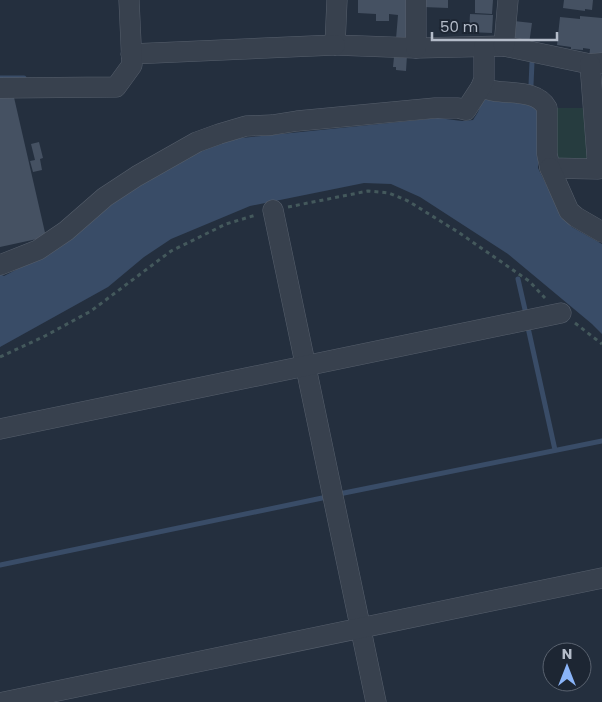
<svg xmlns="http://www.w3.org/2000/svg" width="602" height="702" font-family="Poppins,sans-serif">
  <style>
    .green { fill: #263c3f }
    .water { fill: #394c67 }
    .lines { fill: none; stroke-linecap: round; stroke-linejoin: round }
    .stream { stroke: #394c67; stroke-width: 5 }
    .building { fill: #455162 }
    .street-casing { stroke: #565f6c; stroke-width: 21 }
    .path { stroke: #44595c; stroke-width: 3; stroke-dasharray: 4 4; stroke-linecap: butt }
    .street { stroke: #38414e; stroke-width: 20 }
  </style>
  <rect width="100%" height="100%" fill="#242f3e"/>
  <!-- green -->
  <polygon class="green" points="552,108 591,108 595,160 560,160 557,158"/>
  <!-- water -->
  <polygon class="water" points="488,98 531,102 541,113 538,168 562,217 572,227 602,244 602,334 592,324 508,254 420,197 391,184 364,183 250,206 171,239 144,257 108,287 0,347 0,274 4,276 62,246 90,222 136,185 222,140 438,118 462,121 473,120 478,112 482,102"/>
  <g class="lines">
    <!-- stream -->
    <g class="stream">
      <polyline points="0,78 24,78"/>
      <polyline points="531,85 532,62"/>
      <polyline points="518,279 526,314"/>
      <polyline points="527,323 555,450"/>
      <polyline points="339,494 602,441"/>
      <polyline points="0,565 327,497"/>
    </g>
  </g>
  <!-- building -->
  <g class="building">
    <polygon points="358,0 410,0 407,40 396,39 398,15 389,14 389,21 376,21 376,14 358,13"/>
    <polygon points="423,0 448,0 448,8 423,7"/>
    <polygon points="475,0 493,0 492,14 475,13"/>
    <polygon points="564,0 593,0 592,10 585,9 585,11 563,8"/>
    <polygon points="470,14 493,15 492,33 469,32"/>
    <polygon points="580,16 602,18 602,57 589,58 590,49 583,48 583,50 571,49 571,47 557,45 560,17 580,19"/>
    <polygon points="514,21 532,23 529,44 512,42"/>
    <polygon points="397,55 407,55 406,71 396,70 396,67 393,67 394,57 397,57"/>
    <polygon points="13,93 46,237 0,247 0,96"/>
    <polygon points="39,142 43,158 40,159 42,170 33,172 30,161 35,160 31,144"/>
  </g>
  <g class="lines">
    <!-- street casing -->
    <g class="street-casing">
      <g id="street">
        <polyline points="337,0 335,45 416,48 504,46 590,64 602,63"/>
        <polyline points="416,0 416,48"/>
        <polyline points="504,46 508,0"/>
        <polyline points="131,54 335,45"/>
        <path d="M481 87C500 97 535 86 547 108V154L550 168 598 169 590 64"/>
        <polyline points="0,88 116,87 132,65 129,0"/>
        <polyline points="550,168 569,211 576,217 602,232"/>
        <polyline points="273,210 376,702"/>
        <polyline points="0,265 38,250 66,231 105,197 137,176 197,142 219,134 246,126 272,125 297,121 435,108 458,108 466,110 481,87 484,79 484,47"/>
        <polyline points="0,429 561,313"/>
        <polyline points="4,702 602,578"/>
      </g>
    </g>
    <!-- path -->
    <g class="path">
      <polyline points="288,207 368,191 389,193 408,201 458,232 529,281 545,298"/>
      <polyline points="575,323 602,344"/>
      <polyline points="0,357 45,336 91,311 171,251 226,224 256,215"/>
    </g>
    <!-- street -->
    <use href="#street" class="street"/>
  </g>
  <!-- north arrow -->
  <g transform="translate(567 667)"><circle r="24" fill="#1d2633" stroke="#59626f"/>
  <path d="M0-4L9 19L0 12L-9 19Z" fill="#8ab4f8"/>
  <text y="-8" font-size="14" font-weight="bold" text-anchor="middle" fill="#b4bcc9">N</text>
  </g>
  <!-- scale -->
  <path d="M432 32v8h125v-8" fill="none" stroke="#b4bcc9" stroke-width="2.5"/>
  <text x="440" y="32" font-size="15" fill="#b4bcc9" stroke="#1d2633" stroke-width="4" paint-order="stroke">50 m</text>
</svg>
